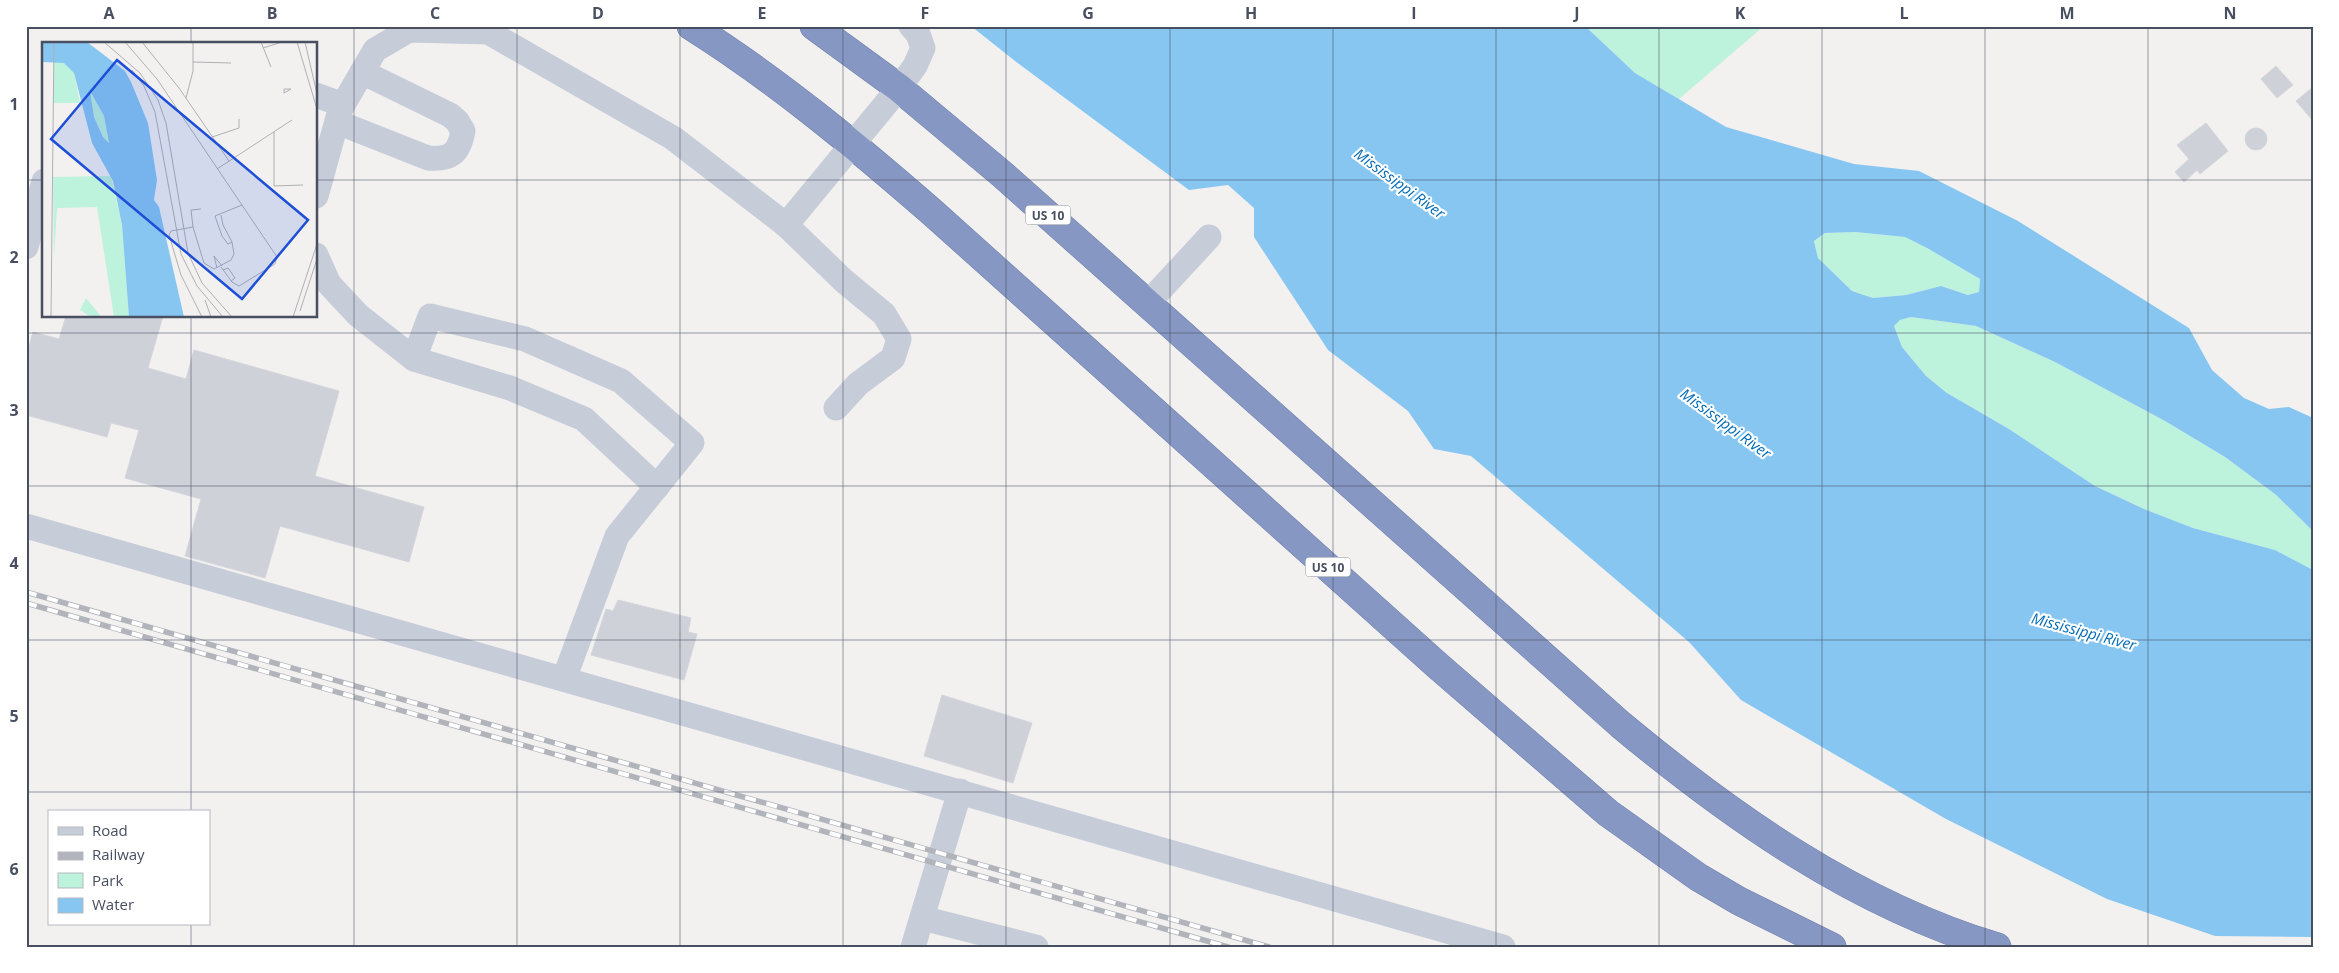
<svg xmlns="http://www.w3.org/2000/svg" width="2339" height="973" font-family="'Open Sans',sans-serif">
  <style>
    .green { fill: #bdf2dd }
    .water { fill: #88c6f2; fill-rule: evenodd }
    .building { fill: #cfd1d8; stroke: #d4d5dc }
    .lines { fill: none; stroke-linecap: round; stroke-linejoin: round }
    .highway-casing { stroke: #7181ae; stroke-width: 29 }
    .minor { stroke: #c7ccd9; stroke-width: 25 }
    .highway { stroke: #8597c2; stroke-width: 28 }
    .rail-casing { stroke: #b2b4bb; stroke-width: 5.5 }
    .rail { stroke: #fff; stroke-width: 4; stroke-dasharray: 11; stroke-linecap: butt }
    .grid { fill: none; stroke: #474f60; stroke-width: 1; stroke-opacity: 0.55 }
    .labels { text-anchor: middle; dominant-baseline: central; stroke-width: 4.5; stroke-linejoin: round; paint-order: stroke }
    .shield { fill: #fff; stroke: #7e8490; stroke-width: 1 }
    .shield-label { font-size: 12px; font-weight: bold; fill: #474f60 }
    .water-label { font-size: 15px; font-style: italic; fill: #036cb7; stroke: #fff }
    .inset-road { fill: none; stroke: #aeb0b6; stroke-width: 1 }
    .view { fill: #1d4ed8; fill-opacity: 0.15; stroke: #1d4ed8; stroke-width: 2.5 }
    .inset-edge { fill: none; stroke: #474f60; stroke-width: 2.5 }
    .neatline { fill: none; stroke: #474f60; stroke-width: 2 }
    .grid-label { font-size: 16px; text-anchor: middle; font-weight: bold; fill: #474f60 }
  </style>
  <rect width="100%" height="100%" fill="#f3f1f0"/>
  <!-- green -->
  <g class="green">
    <polygon points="1585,26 1764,26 1679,99 1635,73"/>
    <polygon points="1855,232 1905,237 1927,248 1980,279 1979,292 1968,295 1941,286 1906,295 1873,298 1852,291 1818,258 1814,241 1825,233"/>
    <polygon points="1911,317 1976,326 2055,362 2165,421 2225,457 2275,494 2312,530 2313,570 2275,550 2193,528 2144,509 2095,486 2009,429 1947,393 1926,376 1902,347 1894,326 1900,320"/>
  </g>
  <!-- water -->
  <path class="water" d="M971 26H1585L1635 73 1726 127 1854 164 1919 171 2018 221 2189 328 2212 370 2244 398 2269 409 2289 407 2313 418V531L2275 494 2225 457 2165 421 2055 362 1976 326 1911 317 1900 320 1894 326 1902 347 1926 376 1947 393 2009 429 2095 486 2144 509 2193 528 2275 550 2313 570V937L2215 936 2107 899 1946 819 1741 700 1689 642 1471 456 1434 449 1408 411 1328 350 1254 237V208L1228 185 1189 190 1015 61ZM1855 232 1905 237 1927 248 1980 279 1979 292 1968 295 1941 286 1906 295 1873 298 1852 291 1818 258 1814 241 1825 233Z"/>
  <!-- building -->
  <g class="building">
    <polygon points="2276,66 2293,85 2277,98 2261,79"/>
    <polygon points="2313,87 2313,121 2296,101"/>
    <polygon points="2206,123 2228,151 2200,174 2197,170 2184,182 2175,172 2189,159 2177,145"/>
    <circle cx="2256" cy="139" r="11"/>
    <polygon points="66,316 163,316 148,368 186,379 194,350 339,391 315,476 424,507 409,562 280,526 265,578 185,556 201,499 125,478 139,430 111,423 107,437 26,415 26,358 33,332 59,339"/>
    <polygon points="618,600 691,618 688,632 697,634 684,680 591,655 606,609 613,611"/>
    <polygon points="942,695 1032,723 1013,783 924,756"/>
  </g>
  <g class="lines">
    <!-- highway casing -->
    <g class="highway-casing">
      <g id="highway">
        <path d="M691 26C778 81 856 146 933 213L1438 666 1608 813 1698 877 1739 901 1832 947"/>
        <path d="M814 26 899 88 1003 175 1621 725C1733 818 1855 904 1997 947"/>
      </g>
    </g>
    <!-- minor -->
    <g class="minor">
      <polyline points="316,95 343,105"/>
      <path d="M337 122 428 158C451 160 459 153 463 131L457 121 450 115 362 72"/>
      <polyline points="316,196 340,110 375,50 409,30 488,32 673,138 786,225 844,281 884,314 899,339 893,358 858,384 836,408"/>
      <polyline points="786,225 899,88 915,66 923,48 918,34 911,26"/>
      <polyline points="26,247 44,181"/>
      <polyline points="316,255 329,284 358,315 414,359 430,316 525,339 621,381 692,443 617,536 564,679"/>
      <polyline points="1148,303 1209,237"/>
      <polyline points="414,359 510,388 584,419 657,487"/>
      <polyline points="26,526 1503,947"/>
      <polyline points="922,918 1036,947"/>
      <polyline points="913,947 960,791"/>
    </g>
    <!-- highway -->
    <use href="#highway" class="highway"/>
    <!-- rail casing -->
    <g class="rail-casing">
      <g id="rail">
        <polyline points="26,592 1269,947"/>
        <polyline points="26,603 1228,947"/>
      </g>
    </g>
    <!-- rail -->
    <use href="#rail" class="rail"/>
  </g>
  <!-- grid -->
  <path class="grid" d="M191 26V44M354 26V947M517 26V947M680 26V947M843 26V947M1006 26V947M1170 26V947M1333 26V947M1496 26V947M1659 26V947M1822 26V947M1985 26V947M2148 26V947M26 180H44M316 180H2313M191 316V812M26 333H2313M26 486H2313M26 640H2313M26 792H2313M191 924V947"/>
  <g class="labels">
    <!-- shield labels -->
    <g class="shield">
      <rect x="1025.5" y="205.5" width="45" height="19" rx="4"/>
      <rect x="1305.5" y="557.5" width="45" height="19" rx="4"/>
    </g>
    <g class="shield-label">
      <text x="1048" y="215">US 10</text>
      <text x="1328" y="567">US 10</text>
    </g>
    <!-- water labels -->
    <g class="water-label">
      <text transform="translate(1400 183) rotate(36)">Mississippi River</text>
      <text transform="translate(1726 423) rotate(36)">Mississippi River</text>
      <text transform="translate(2084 631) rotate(15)">Mississippi River</text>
    </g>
  </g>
  <!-- overview -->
  <g transform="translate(42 42)">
    <rect width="275" height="275" fill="#f3f1f0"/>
    <path d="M18 19 28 24 32 31 38 61H11L12 20ZM48 49 62 74 67 101 61 95 52 75ZM69 134 80 183 87 275H72L55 165 15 166 12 217 11 135ZM44 256 57 272 59 275H49L38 268Z" fill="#bdf2dd"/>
    <path d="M0 0H45L83 29 89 40 106 81 115 138 112 158 117 165 142 275H87L80 183 71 139 50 101 32 31 22 21 0 20ZM48 49 62 74 67 101 61 95 52 75Z" fill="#88c6f2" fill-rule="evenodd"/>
    <path class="inset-road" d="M62 0 98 31 116 58 124 81 146 211 160 241 190 275M83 0 115 37 235 215 233 222 197 244 190 240 179 225M100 0 137 46 187 119M219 0 229 25M255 0 275 67M263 0 275 52M221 6 240 0M151 20 189 21M90 28 102 44 113 70 139 212 155 244 181 275M242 47H249L242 51ZM144 56 151 29V0M232 90V144L261 143M170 95 197 86V77M175 127 250 78M159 167 149 168 151 185 162 221 172 227 189 218 192 212 190 200 186 202 180 194 173 174 200 163M179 173 181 183 190 200M151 185 129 189 127 193 139 233 160 275M175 226 172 214 180 224M181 228 186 226 193 236 189 239M163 258 169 275M258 269 275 217M9 275 12 0M251 275 275 202"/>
    <path class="view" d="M75 18 266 178 200 257 9 97Z"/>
    <rect width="275" height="275" class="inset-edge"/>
  </g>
  <!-- border -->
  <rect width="2339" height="973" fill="none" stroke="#ffffff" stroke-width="55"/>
  <!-- legend -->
  <rect x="48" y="810" width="162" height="115" fill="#ffffff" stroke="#b5b9bf"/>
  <rect x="58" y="827" width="25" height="8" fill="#c7ccd9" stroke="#b5b9bf"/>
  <text x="92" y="836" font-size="15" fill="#474f60">Road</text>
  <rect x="58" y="852" width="25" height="8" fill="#b2b4bb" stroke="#b5b9bf"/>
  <text x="92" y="860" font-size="15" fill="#474f60">Railway</text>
  <rect x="58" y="873" width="25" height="15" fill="#bdf2dd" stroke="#b5b9bf"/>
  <text x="92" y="886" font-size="15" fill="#474f60">Park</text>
  <rect x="58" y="898" width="25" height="15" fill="#88c6f2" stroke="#b5b9bf"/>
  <text x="92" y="910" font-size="15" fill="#474f60">Water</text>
  <rect x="28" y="28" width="2284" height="918" class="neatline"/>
  <g class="grid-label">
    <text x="109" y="19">A</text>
    <text x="272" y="19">B</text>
    <text x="435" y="19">C</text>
    <text x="598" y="19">D</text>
    <text x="762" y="19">E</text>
    <text x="925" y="19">F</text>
    <text x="1088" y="19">G</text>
    <text x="1251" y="19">H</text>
    <text x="1414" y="19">I</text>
    <text x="1577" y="19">J</text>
    <text x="1740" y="19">K</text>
    <text x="1904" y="19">L</text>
    <text x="2067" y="19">M</text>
    <text x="2230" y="19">N</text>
    <text x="14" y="110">1</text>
    <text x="14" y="263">2</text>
    <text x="14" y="416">3</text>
    <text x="14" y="569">4</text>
    <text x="14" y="722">5</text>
    <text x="14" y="875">6</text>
  </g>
</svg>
